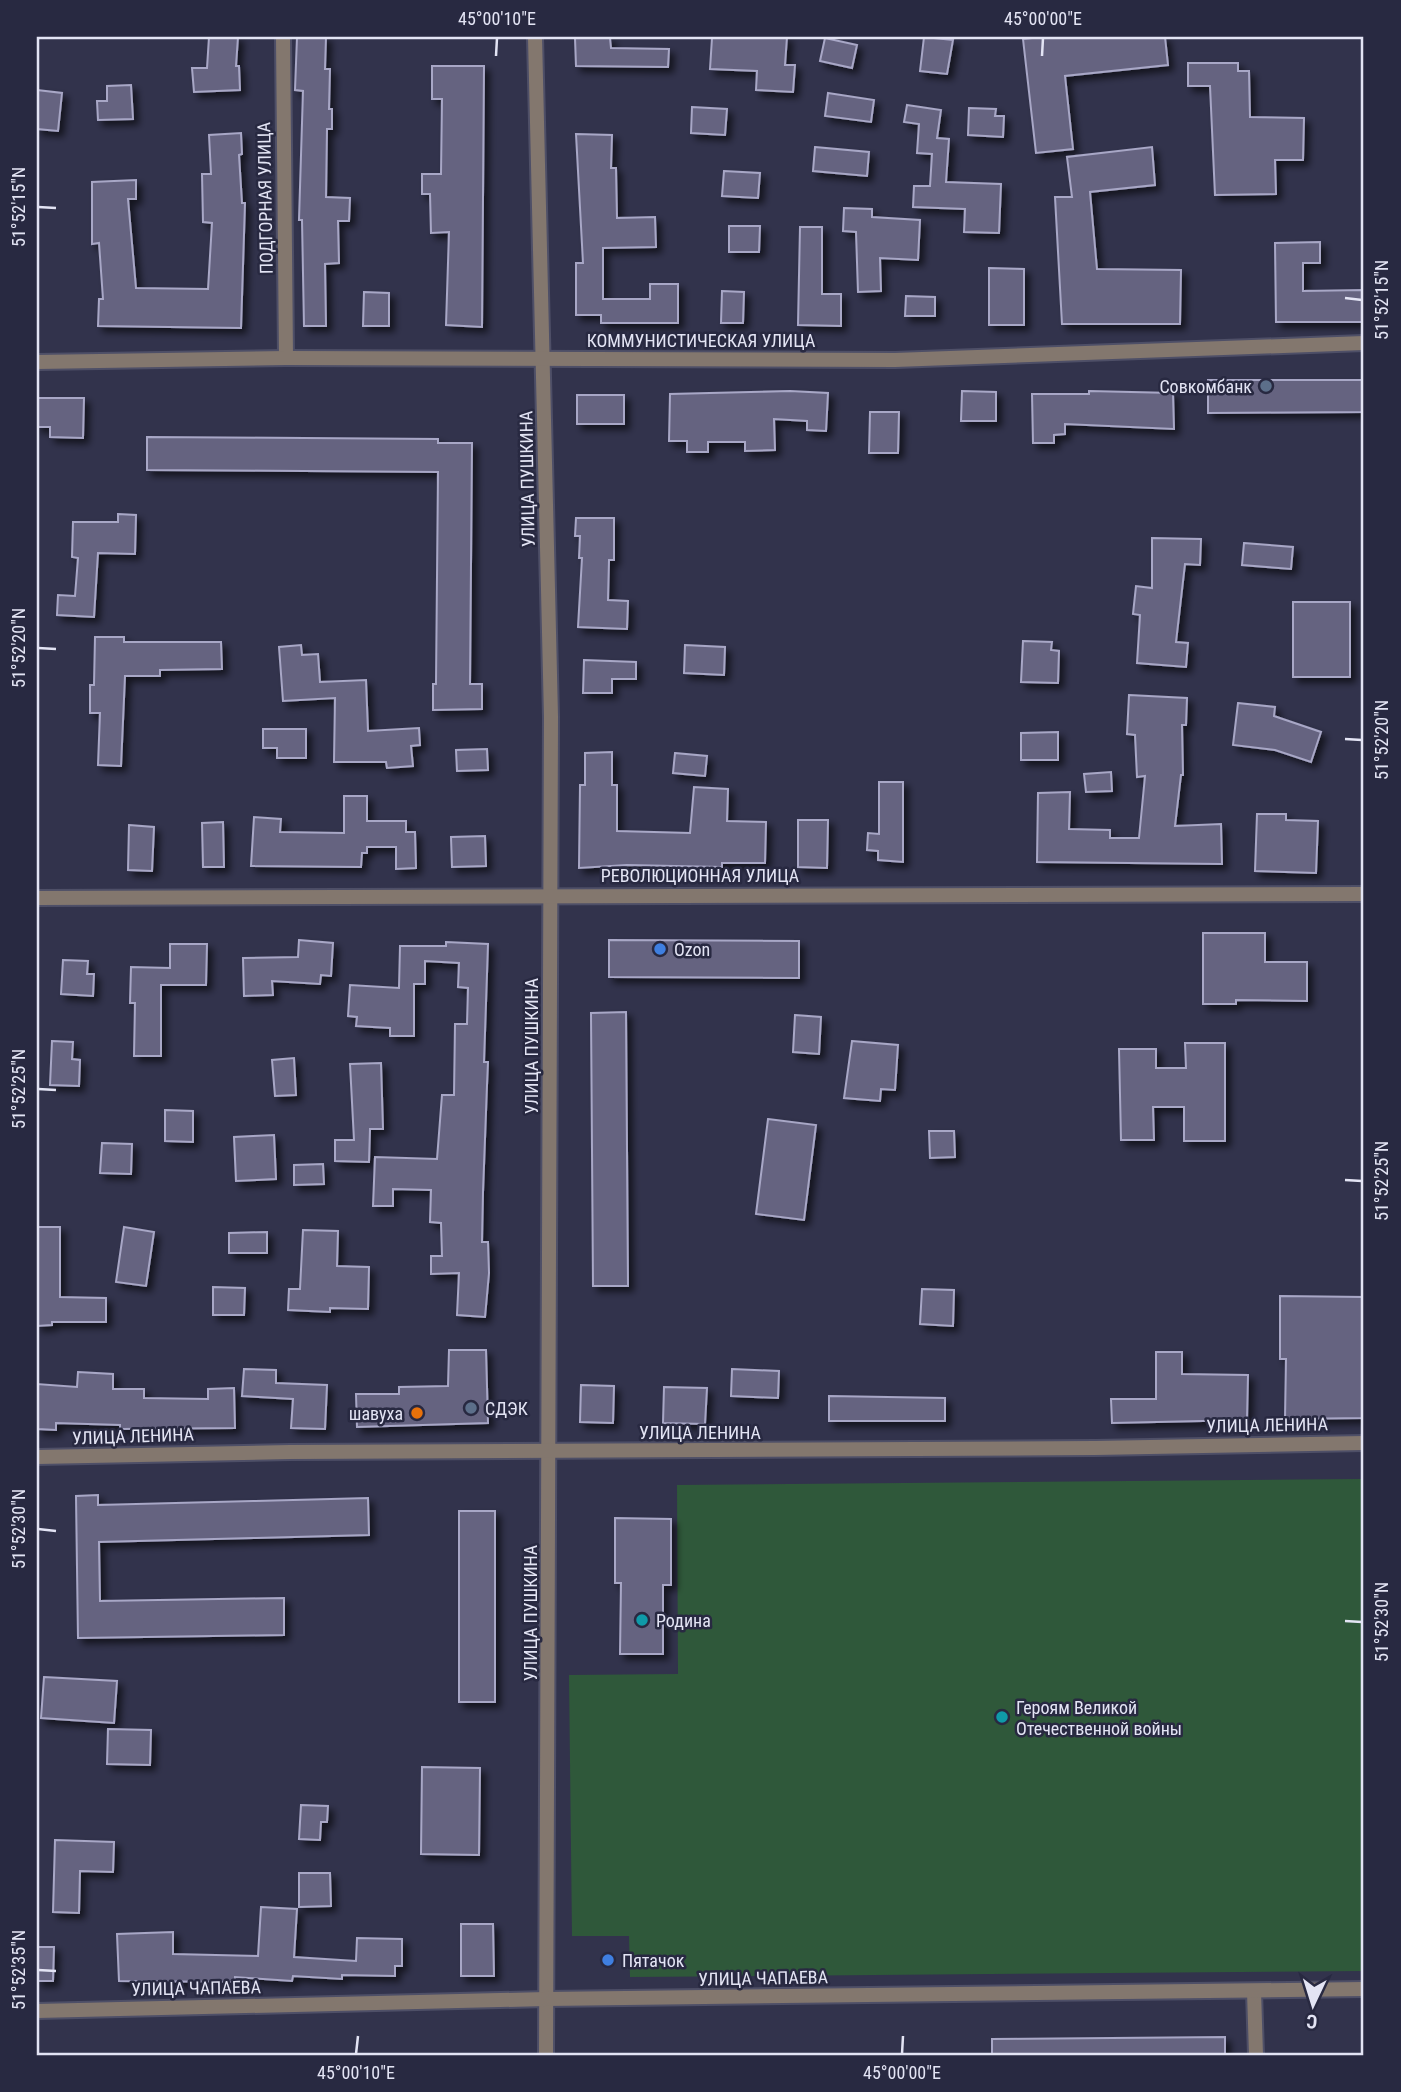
<svg xmlns="http://www.w3.org/2000/svg" width="1401" height="2092" font-family="'Roboto Condensed',sans-serif">
  <style>
    .green { fill: #2f583a }
    .building { fill: #656380; stroke: #a8a7c6; stroke-width: 2; filter: url(#shadow) }
    .lines { fill: none; stroke-linecap: round; stroke-linejoin: round }
    .street-casing { stroke: #4e4f67; stroke-width: 18 }
    .street { stroke: #83776e; stroke-width: 14 }
    .ticks { fill: none; stroke: #e3e4f4; stroke-width: 2.5 }
    .service-dot { fill: #5c6f8a; stroke: #282941; stroke-width: 2.5 }
    .shop-dot { fill: #3f7fe0; stroke: #282941; stroke-width: 2.5 }
    .food-dot { fill: #e8710a; stroke: #282941; stroke-width: 2.5 }
    .culture-dot { fill: #0f9aa8; stroke: #282941; stroke-width: 2.5 }
    .labels { text-anchor: middle; dominant-baseline: central; stroke-width: 5; stroke-linejoin: round; paint-order: stroke }
    .street-label { font-size: 18px; fill: #e3e4f4; stroke: #282941 }
    .poi-label { font-size: 18px; fill: #e3e4f4; stroke: #282941; text-anchor: start }
    .neatline { fill: none; stroke: #e3e4f4; stroke-width: 2.5 }
    .ticks-label { font-size: 18px; text-anchor: middle; fill: #e3e4f4 }
  </style>
  <defs>
    <filter id="shadow"><feDropShadow dx="5" dy="5" stdDeviation="3.5" flood-color="#0009"/></filter>
  </defs>
  <rect width="100%" height="100%" fill="#32334c"/>
  <!-- green -->
  <polygon class="green" points="1364,1479 1364,1971 630,1977 629,1936 572,1936 569,1675 678,1674 677,1485"/>
  <!-- building -->
  <g class="building">
    <polygon points="209,37 238,37 236,66 239,66 240,90 194,92 192,68 207,68"/>
    <polygon points="297,37 326,37 325,69 330,69 329,109 332,109 332,129 327,129 326,197 350,198 349,221 338,221 339,263 325,264 326,326 304,326 302,220 299,220 303,91 295,90"/>
    <polygon points="747,37 787,37 785,65 795,65 793,92 756,90 757,71 710,69 712,38"/>
    <polygon points="924,37 953,40 947,74 920,71"/>
    <polygon points="1041,37 1165,37 1168,65 1065,76 1073,149 1036,153 1023,39"/>
    <polygon points="575,38 610,38 611,48 669,49 668,67 576,66"/>
    <polygon points="825,38 857,45 852,68 820,61"/>
    <polygon points="1188,63 1238,63 1238,71 1249,71 1250,117 1304,118 1303,160 1275,160 1276,194 1215,195 1210,86 1188,86"/>
    <polygon points="432,66 484,66 482,327 446,325 449,232 431,233 430,194 422,194 422,174 441,174 442,99 432,99"/>
    <polygon points="131,85 133,119 98,120 97,101 107,101 107,86"/>
    <polygon points="37,90 62,93 58,131 37,129"/>
    <polygon points="828,93 874,100 871,122 825,116"/>
    <polygon points="907,105 941,110 937,138 949,139 946,182 1001,184 999,233 964,232 965,209 913,207 914,186 930,186 932,154 917,153 919,124 904,122"/>
    <polygon points="692,107 727,109 725,135 691,133"/>
    <polygon points="969,108 996,109 995,116 1004,116 1003,137 968,135"/>
    <polygon points="241,133 242,154 239,155 242,203 245,203 241,328 98,326 99,299 103,299 99,243 92,244 92,182 136,180 136,199 128,199 136,288 208,289 212,223 203,222 202,174 211,174 209,135"/>
    <polygon points="576,134 612,135 611,168 616,168 617,218 655,217 656,247 603,248 603,299 650,299 650,284 678,284 678,323 601,323 601,315 576,315 576,263 583,263"/>
    <polygon points="815,147 869,152 867,176 813,171"/>
    <polygon points="1152,147 1155,185 1090,192 1097,269 1181,270 1180,324 1062,324 1055,197 1072,197 1067,157"/>
    <polygon points="724,171 760,173 758,198 722,196"/>
    <polygon points="844,208 872,209 872,217 920,220 918,260 880,258 881,291 858,292 856,232 843,231"/>
    <polygon points="729,226 760,226 759,252 729,252"/>
    <polygon points="800,227 822,227 822,294 841,294 841,326 798,325"/>
    <polygon points="1320,242 1320,263 1303,263 1303,291 1364,290 1364,322 1276,322 1275,243"/>
    <polygon points="989,268 1024,269 1024,325 989,325"/>
    <polygon points="722,291 744,292 743,323 721,323"/>
    <polygon points="364,292 389,293 389,326 363,326"/>
    <polygon points="906,296 935,297 935,316 905,316"/>
    <polygon points="1208,380 1364,380 1364,412 1208,413"/>
    <polygon points="790,391 828,393 826,431 807,430 807,421 774,419 775,450 745,451 745,442 708,442 708,452 687,452 687,441 669,441 670,394"/>
    <polygon points="962,391 996,392 996,421 961,421"/>
    <polygon points="1089,391 1173,393 1174,429 1065,424 1065,434 1054,435 1054,443 1033,443 1032,394 1089,394"/>
    <rect x="577" y="395" width="47" height="29"/>
    <polygon points="37,398 84,398 83,438 50,437 50,427 37,427"/>
    <polygon points="870,412 899,412 898,453 869,453"/>
    <polygon points="147,437 438,439 438,443 472,443 470,684 482,684 482,709 433,710 433,684 436,684 438,472 147,470"/>
    <polygon points="118,514 136,515 135,554 98,553 94,617 57,615 58,595 75,596 78,558 72,557 73,522 118,522"/>
    <polygon points="576,518 614,518 614,560 609,560 608,600 628,601 627,629 578,627 582,558 579,558 580,536 575,536"/>
    <polygon points="1152,538 1201,539 1200,565 1185,564 1176,642 1188,643 1186,667 1137,663 1140,615 1133,614 1136,586 1152,588"/>
    <polygon points="1244,543 1293,547 1291,569 1242,565"/>
    <rect x="1293" y="602" width="57" height="75"/>
    <polygon points="95,637 124,637 124,642 221,642 222,669 160,670 160,676 125,676 121,766 98,765 100,713 90,713 90,685 94,685"/>
    <polygon points="1023,641 1052,642 1051,650 1059,651 1058,683 1021,682"/>
    <polygon points="301,645 302,655 318,654 320,682 366,680 368,731 419,728 420,745 411,746 413,766 387,768 386,762 334,762 335,698 283,701 279,647"/>
    <polygon points="685,645 725,647 724,675 684,673"/>
    <polygon points="584,660 636,662 636,679 612,679 612,693 583,693"/>
    <polygon points="1129,695 1187,698 1186,725 1182,725 1183,775 1181,775 1175,826 1221,824 1222,864 1037,862 1038,793 1070,792 1069,829 1110,830 1110,838 1139,838 1145,776 1137,777 1135,735 1127,734"/>
    <polygon points="1238,703 1275,707 1274,716 1321,732 1311,762 1275,750 1233,745"/>
    <polygon points="263,729 306,729 306,758 277,758 277,748 263,748"/>
    <polygon points="1058,732 1058,760 1021,760 1021,733"/>
    <polygon points="487,749 488,770 457,771 456,750"/>
    <polygon points="612,752 612,785 617,785 617,831 690,833 694,787 728,789 727,821 766,822 765,863 722,863 722,867 627,865 579,868 580,785 585,785 585,753"/>
    <polygon points="675,753 707,756 705,776 673,773"/>
    <polygon points="1111,772 1112,791 1086,792 1084,774"/>
    <polygon points="879,782 903,782 903,862 878,860 878,851 867,850 868,833 879,834"/>
    <polygon points="344,796 367,796 367,821 406,821 406,832 415,832 416,868 396,869 396,847 367,847 367,853 362,853 361,867 251,866 254,817 281,819 280,832 344,833"/>
    <polygon points="1257,814 1286,814 1286,820 1318,821 1316,873 1255,871"/>
    <polygon points="798,820 828,820 827,868 798,867"/>
    <polygon points="223,822 224,867 203,867 202,823"/>
    <polygon points="129,825 154,827 152,871 128,870"/>
    <polygon points="485,836 486,866 452,867 451,837"/>
    <polygon points="1203,933 1265,933 1265,962 1307,962 1307,1001 1236,1000 1236,1004 1203,1004"/>
    <polygon points="299,940 333,943 331,976 321,975 320,984 272,981 273,995 244,996 243,958 298,957"/>
    <polygon points="609,940 799,941 799,978 609,977"/>
    <polygon points="446,942 488,944 484,1062 488,1062 487,1085 483,1192 482,1242 488,1242 489,1273 485,1317 457,1315 459,1273 431,1274 431,1256 442,1256 441,1223 430,1222 431,1190 393,1189 393,1206 373,1206 375,1157 437,1159 442,1095 454,1095 455,1024 467,1024 468,988 458,987 459,963 425,961 425,984 414,984 414,1036 390,1036 390,1028 356,1026 357,1017 348,1016 350,985 399,988 400,946 446,946"/>
    <polygon points="170,944 207,944 206,985 161,985 161,1056 134,1056 135,1003 130,1003 131,967 170,968"/>
    <polygon points="63,960 88,961 87,974 94,974 93,996 61,994"/>
    <polygon points="626,1012 628,1286 593,1286 591,1013"/>
    <polygon points="795,1015 821,1017 819,1054 793,1052"/>
    <polygon points="52,1041 73,1042 72,1059 80,1060 79,1086 50,1085"/>
    <polygon points="852,1041 898,1045 895,1090 881,1089 880,1101 844,1098"/>
    <polygon points="1185,1043 1225,1043 1225,1141 1184,1141 1184,1107 1153,1107 1154,1140 1121,1140 1119,1049 1156,1049 1156,1068 1186,1068"/>
    <polygon points="294,1058 296,1095 275,1096 272,1060"/>
    <polygon points="381,1063 383,1129 370,1129 369,1162 335,1161 335,1140 354,1140 350,1064"/>
    <polygon points="165,1110 193,1111 193,1142 165,1141"/>
    <polygon points="768,1119 816,1125 804,1220 756,1214"/>
    <polygon points="929,1131 954,1131 955,1157 930,1158"/>
    <polygon points="274,1135 276,1179 236,1181 234,1137"/>
    <polygon points="102,1143 132,1144 131,1174 100,1173"/>
    <polygon points="323,1164 324,1184 294,1185 294,1165"/>
    <polygon points="37,1227 60,1227 60,1297 106,1298 106,1322 52,1322 52,1325 37,1326"/>
    <polygon points="124,1227 154,1232 146,1286 116,1282"/>
    <polygon points="303,1230 338,1231 337,1266 369,1267 368,1309 330,1308 330,1312 288,1310 289,1289 300,1289"/>
    <polygon points="267,1232 267,1253 229,1253 229,1233"/>
    <polygon points="213,1287 245,1288 244,1315 213,1315"/>
    <polygon points="922,1289 954,1290 953,1326 920,1324"/>
    <polygon points="1280,1296 1364,1297 1364,1418 1285,1419 1286,1359 1280,1359"/>
    <polygon points="449,1350 486,1350 488,1423 357,1427 356,1394 399,1394 399,1387 448,1386"/>
    <polygon points="1156,1352 1182,1352 1182,1374 1248,1375 1247,1420 1112,1423 1111,1399 1156,1399"/>
    <polygon points="244,1369 276,1370 276,1383 327,1385 325,1429 291,1428 293,1399 242,1396"/>
    <polygon points="732,1369 779,1371 778,1398 731,1396"/>
    <polygon points="78,1372 113,1374 113,1389 144,1389 144,1398 208,1399 208,1389 234,1388 235,1428 120,1429 120,1425 56,1423 56,1430 37,1429 37,1384 77,1387"/>
    <polygon points="581,1385 614,1386 613,1423 580,1422"/>
    <polygon points="664,1387 707,1388 705,1424 663,1423"/>
    <polygon points="829,1396 945,1398 945,1421 829,1421"/>
    <polygon points="98,1495 98,1505 368,1498 369,1535 99,1542 100,1601 284,1598 284,1635 78,1638 76,1496"/>
    <rect x="459" y="1511" width="36" height="191"/>
    <polygon points="615,1518 671,1519 671,1585 663,1585 663,1654 620,1654 621,1583 615,1583"/>
    <polygon points="44,1677 117,1681 114,1723 41,1718"/>
    <polygon points="108,1729 151,1730 150,1765 107,1764"/>
    <polygon points="422,1767 480,1768 479,1855 421,1854"/>
    <polygon points="301,1805 328,1806 327,1822 321,1822 320,1840 299,1839"/>
    <polygon points="55,1840 114,1842 113,1872 80,1871 79,1913 53,1912"/>
    <polygon points="299,1873 330,1873 331,1906 299,1907"/>
    <polygon points="261,1907 297,1909 294,1957 356,1961 357,1938 402,1939 402,1966 395,1966 395,1976 342,1975 342,1979 293,1976 292,1981 235,1977 235,1982 119,1981 117,1934 173,1932 173,1954 258,1956"/>
    <polygon points="461,1924 493,1924 494,1976 461,1976"/>
    <polygon points="37,1947 54,1947 53,1981 37,1981"/>
    <polygon points="1225,2037 1225,2055 992,2055 992,2039"/>
  </g>
  <g class="lines">
    <!-- street casing -->
    <g class="street-casing">
      <g id="street">
        <polyline points="283,37 286,358"/>
        <polyline points="535,37 551,717 546,2055"/>
        <polyline points="37,362 286,358 895,360 1364,343"/>
        <polyline points="37,898 1364,894"/>
        <polyline points="37,1457 290,1452 1095,1448 1364,1443"/>
        <polyline points="1254,1991 1256,2055"/>
        <polyline points="37,2011 546,1999 1364,1989"/>
      </g>
    </g>
    <!-- street -->
    <use href="#street" class="street"/>
  </g>
  <!-- ticks -->
  <path class="ticks" d="M496 56 497 38M1042 56 1043 38M38 207 56 208M1345 298 1362 300M38 648 56 649M1345 739 1362 740M38 1089 56 1090M1345 1180 1362 1181M38 1529 56 1531M1345 1621 1362 1622M38 1970 56 1971M356 2054 358 2036M902 2054 903 2036"/>
  <!-- markers -->
  <g class="service-dot">
    <circle cx="1266" cy="386" r="7"/>
    <circle cx="471" cy="1408" r="7"/>
  </g>
  <g class="shop-dot">
    <circle cx="660" cy="949" r="7"/>
    <circle cx="608" cy="1960" r="7"/>
  </g>
  <circle class="food-dot" cx="417" cy="1413" r="7"/>
  <g class="culture-dot">
    <circle cx="642" cy="1620" r="7"/>
    <circle cx="1002" cy="1717" r="7"/>
  </g>
  <g class="labels">
    <!-- street labels -->
    <g class="street-label">
      <text transform="translate(265 198) rotate(-91)">ПОДГОРНАЯ УЛИЦА</text>
      <text x="701" y="340">КОММУНИСТИЧЕСКАЯ УЛИЦА</text>
      <text transform="translate(527 479) rotate(-91)">УЛИЦА ПУШКИНА</text>
      <text x="700" y="875">РЕВОЛЮЦИОННАЯ УЛИЦА</text>
      <text transform="translate(531 1046) rotate(-90)">УЛИЦА ПУШКИНА</text>
      <text transform="translate(1267 1425) rotate(-1)">УЛИЦА ЛЕНИНА</text>
      <text x="700" y="1432">УЛИЦА ЛЕНИНА</text>
      <text transform="translate(133 1436) rotate(-2)">УЛИЦА ЛЕНИНА</text>
      <text transform="translate(530 1613) rotate(-90)">УЛИЦА ПУШКИНА</text>
      <text transform="translate(763 1978) rotate(-1)">УЛИЦА ЧАПАЕВА</text>
      <text transform="translate(196 1988) rotate(-1)">УЛИЦА ЧАПАЕВА</text>
    </g>
    <!-- poi labels -->
    <g class="poi-label">
      <text x="1252" y="386" text-anchor="end">Совкомбанк</text>
      <text x="674" y="949">Ozon</text>
      <text x="485" y="1408">СДЭК</text>
      <text x="403" y="1413" text-anchor="end">шавуха</text>
      <text x="656" y="1620">Родина</text>
      <text x="1016" y="1707">Героям Великой<tspan x="1016" dy="21">Отечественной войны</tspan></text>
      <text x="622" y="1960">Пятачок</text>
    </g>
  </g>
  <!-- border -->
  <rect width="1401" height="2092" fill="none" stroke="#282941" stroke-width="77"/>
  <!-- north arrow -->
  <g transform="translate(1313 2005) rotate(184)" stroke="#282941" stroke-width="5" paint-order="stroke">
  <path d="M0-5L12 26L0 18L-12 26Z" fill="#e3e4f4"/>
  <text y="-10" font-size="19" font-weight="bold" text-anchor="middle" fill="#e3e4f4">С</text>
  </g>
  <rect x="38" y="38" width="1324" height="2016" class="neatline"/>
  <g class="ticks-label">
    <text x="497" y="25">45°00'10"E</text>
    <text x="1043" y="25">45°00'00"E</text>
    <text transform="translate(19 207) rotate(-90)" y="6">51°52'15"N</text>
    <text transform="translate(1382 300) rotate(-90)" y="6">51°52'15"N</text>
    <text transform="translate(19 648) rotate(-90)" y="6">51°52'20"N</text>
    <text transform="translate(1382 740) rotate(-90)" y="6">51°52'20"N</text>
    <text transform="translate(19 1089) rotate(-90)" y="6">51°52'25"N</text>
    <text transform="translate(1382 1181) rotate(-90)" y="6">51°52'25"N</text>
    <text transform="translate(19 1529) rotate(-90)" y="6">51°52'30"N</text>
    <text transform="translate(1382 1622) rotate(-90)" y="6">51°52'30"N</text>
    <text transform="translate(19 1970) rotate(-90)" y="6">51°52'35"N</text>
    <text x="356" y="2079">45°00'10"E</text>
    <text x="902" y="2079">45°00'00"E</text>
  </g>
</svg>
